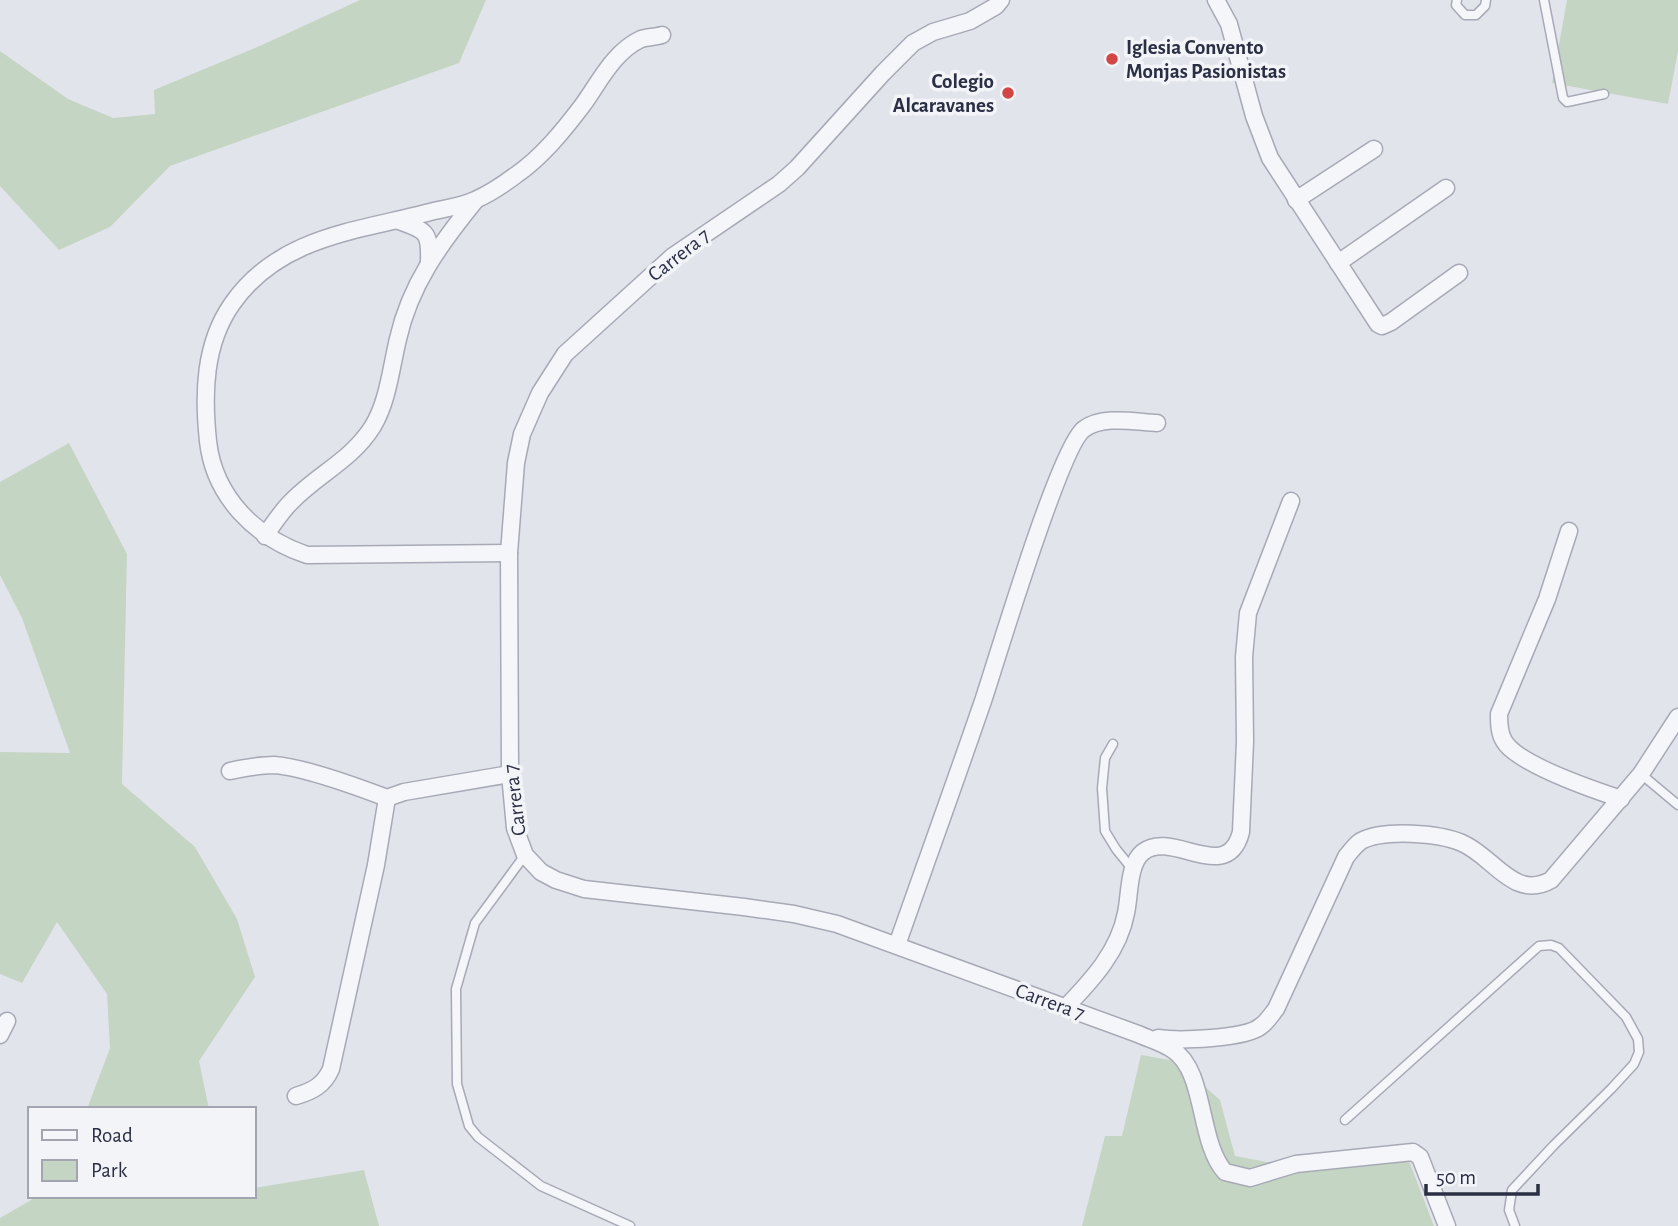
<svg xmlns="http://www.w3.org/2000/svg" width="1678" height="1226" font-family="'Alegreya Sans',sans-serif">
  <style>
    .green { fill: #c5d5c3 }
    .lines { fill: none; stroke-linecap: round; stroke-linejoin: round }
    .lane-casing { stroke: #a7aab6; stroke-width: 11 }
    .street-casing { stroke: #a7aab6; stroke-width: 19 }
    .lane { stroke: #f5f6f9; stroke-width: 8 }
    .street { stroke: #f5f6f9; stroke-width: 16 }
    .poi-dot { fill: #d24646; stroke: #f2f4f8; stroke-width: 2.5 }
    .labels { text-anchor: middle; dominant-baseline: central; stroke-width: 7; stroke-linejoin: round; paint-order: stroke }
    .poi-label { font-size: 21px; font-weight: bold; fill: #2a2f44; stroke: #f2f4f8; text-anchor: start }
    .street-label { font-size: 21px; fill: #2a2f44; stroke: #f2f4f8 }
  </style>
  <rect width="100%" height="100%" fill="#e2e4eb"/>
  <!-- green -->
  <g class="green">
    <polygon points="360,0 486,0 459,63 170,166 110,227 59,250 0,186 0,51 68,99 113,118 155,114 154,90 262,45"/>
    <polygon points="1567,0 1678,0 1678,51 1668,104 1552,83"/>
    <polygon points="69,443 127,554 122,784 195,847 237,919 255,977 199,1061 209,1109 87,1109 110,1048 107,994 57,922 22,983 0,974 0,752 70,753 22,618 0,575 0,482"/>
    <polygon points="1141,1055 1176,1061 1220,1100 1235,1156 1267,1162 1409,1161 1434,1226 1082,1226 1105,1136 1122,1136"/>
    <polygon points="364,1170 379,1226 0,1226 0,1218 38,1196 254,1196 254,1188"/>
  </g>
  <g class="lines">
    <!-- lane casing -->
    <g class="lane-casing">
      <g id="lane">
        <polyline points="1457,0 1456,5 1465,15 1476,15 1485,6 1486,0"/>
        <polyline points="1544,0 1563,98 1567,102 1604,94"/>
        <polyline points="1113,744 1105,758 1102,788 1105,831 1116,849 1133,870"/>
        <polyline points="1641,774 1678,805"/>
        <polyline points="525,855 475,923 456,989 457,1084 469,1126 478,1137 541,1186 630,1226"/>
        <polyline points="1345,1120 1539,946 1551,945 1559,948 1626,1017 1638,1039 1639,1052 1634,1064 1611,1089 1554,1145 1512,1190 1509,1210 1515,1226"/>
      </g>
    </g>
    <!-- street casing -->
    <g class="street-casing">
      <g id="street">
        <path d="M1001 0 996 6 970 21 933 32 913 43 883 73 797 168 779 184 673 256 565 354 540 393 522 434 516 463 509 553 510 774 515 828 525 855 541 872 556 880 584 889 744 907 794 914 837 924 1138 1034C1149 1039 1163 1043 1173 1050 1206 1071 1198 1142 1225 1172L1250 1178 1296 1164 1413 1152 1420 1157 1447 1226"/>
        <polyline points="1216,0 1229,24 1254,116 1270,158 1378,324 1382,326 1391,322 1459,273"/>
        <polyline points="1296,200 1374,149"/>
        <path d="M399 221C427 231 430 232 429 262"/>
        <polyline points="1338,263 1446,188"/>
        <path d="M1569 531 1547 599 1499 714C1499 723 1499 733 1504 741 1517 764 1594 790 1621 799"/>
        <path d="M265 536C273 524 281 512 291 502 318 474 352 460 373 426 388 401 391 368 398 339 410 285 440 244 475 201"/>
        <path d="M509 553 307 555C256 538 214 497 208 441 203 394 204 344 232 304 280 235 360 231 434 211 447 208 463 206 475 200 489 194 504 184 516 175 542 157 563 131 582 106 599 83 613 52 641 39 647 37 656 37 662 35"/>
        <path d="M230 771C244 768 259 765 274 765 304 767 358 787 387 798L404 792 510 774"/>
        <path d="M897 945C926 862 956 780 984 698 998 656 1060 446 1084 429 1103 415 1135 422 1157 423"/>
        <path d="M1066 1007C1092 980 1119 951 1126 913 1130 895 1128 864 1143 852 1172 829 1227 886 1241 832L1245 742 1244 657 1248 613 1291 501"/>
        <polyline points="0,1035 7,1021"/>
        <path d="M1158 1038C1178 1041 1246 1039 1261 1026 1267 1022 1271 1015 1276 1009L1346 857C1350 852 1355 845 1361 841 1384 829 1439 833 1462 843 1493 856 1514 901 1551 880L1641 774 1678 717"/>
        <path d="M296 1096C313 1091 324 1085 331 1069L376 865 387 798"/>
      </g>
    </g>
    <!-- lane -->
    <use href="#lane" class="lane"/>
    <!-- street -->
    <use href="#street" class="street"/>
  </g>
  <!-- markers -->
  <g class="poi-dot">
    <circle cx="1112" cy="59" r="7"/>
    <circle cx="1008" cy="93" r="7"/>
  </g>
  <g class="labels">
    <!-- poi labels -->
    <g class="poi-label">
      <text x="1126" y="47">Iglesia Convento<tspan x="1126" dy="24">Monjas Pasionistas</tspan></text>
      <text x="994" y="81" text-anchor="end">Colegio<tspan x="994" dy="24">Alcaravanes</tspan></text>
    </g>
    <!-- street labels -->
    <g class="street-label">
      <text transform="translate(679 255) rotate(-38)">Carrera 7</text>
      <text transform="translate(515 800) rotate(-97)">Carrera 7</text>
      <text transform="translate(1050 1002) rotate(20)">Carrera 7</text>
    </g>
  </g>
  <!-- legend -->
  <rect x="28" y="1107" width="228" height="91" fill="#f2f4f8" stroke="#a2a5b0" stroke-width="2"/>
  <rect x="42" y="1130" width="35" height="10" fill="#f5f6f9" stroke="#a2a5b0" stroke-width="2"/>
  <text x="91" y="1142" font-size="21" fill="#2a2f44">Road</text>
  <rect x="42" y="1160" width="35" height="21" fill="#c5d5c3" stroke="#a2a5b0" stroke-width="2"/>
  <text x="91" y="1177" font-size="21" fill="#2a2f44">Park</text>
  <!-- scale -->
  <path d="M1426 1184v10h112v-10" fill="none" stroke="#2a2f44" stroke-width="3.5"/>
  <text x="1436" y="1184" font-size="21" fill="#2a2f44" stroke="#f2f4f8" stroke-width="5" paint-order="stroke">50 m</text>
</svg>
